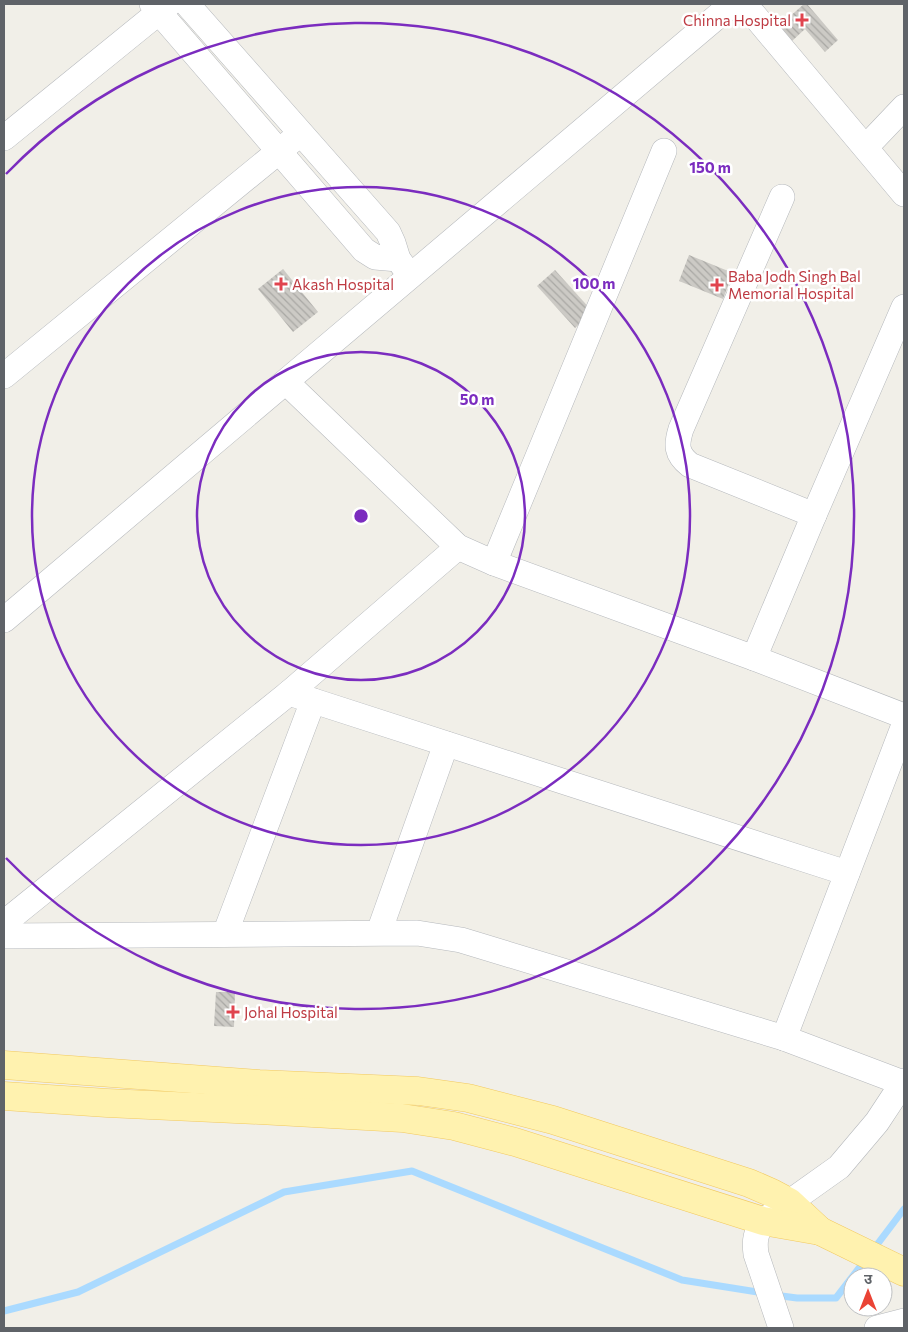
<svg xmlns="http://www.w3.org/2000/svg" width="908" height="1332" font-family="Commissioner,'Noto Sans Devanagari',sans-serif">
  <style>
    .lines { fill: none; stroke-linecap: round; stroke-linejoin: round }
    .stream { stroke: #aadaff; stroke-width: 7 }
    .building { fill: url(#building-back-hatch) }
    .minor-casing { stroke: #b5b8bc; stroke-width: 26 }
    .major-casing { stroke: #f2c960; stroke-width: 29 }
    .minor { stroke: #fff; stroke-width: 25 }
    .major { stroke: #fff2af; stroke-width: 28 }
    .ring { fill: none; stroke: #7b2cbf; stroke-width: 2.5 }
    .health-dot { fill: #e0444e; stroke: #fff; stroke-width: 2 }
    .labels { text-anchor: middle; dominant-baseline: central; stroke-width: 5; stroke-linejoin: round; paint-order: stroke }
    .health-label { font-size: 15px; fill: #be3a42; stroke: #fff; text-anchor: start }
    .centre { fill: #7b2cbf; stroke: #fff; stroke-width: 2.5 }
    .ring-label { font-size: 15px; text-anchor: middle; font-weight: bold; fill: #7b2cbf; stroke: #fff; stroke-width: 5; stroke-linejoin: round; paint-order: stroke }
  </style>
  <defs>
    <pattern id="building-back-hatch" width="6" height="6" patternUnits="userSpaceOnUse" patternTransform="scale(1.25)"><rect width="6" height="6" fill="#cccac5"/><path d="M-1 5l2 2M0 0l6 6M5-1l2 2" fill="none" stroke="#a9a8a4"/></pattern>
  </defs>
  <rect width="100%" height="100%" fill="#f1efe8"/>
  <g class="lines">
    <!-- stream -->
    <g class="stream">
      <polyline points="873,1250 904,1209"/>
      <polyline points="774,1295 797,1298 836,1298 866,1259"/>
      <polyline points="4,1311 78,1292 284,1192 412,1171 682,1280 764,1293"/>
    </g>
  </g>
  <!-- building -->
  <g class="building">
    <polygon points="804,4 807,4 838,40 825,52 805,29 792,41 779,26"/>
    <polygon points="689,255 733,273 723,299 679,281"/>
    <polygon points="283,269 318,312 293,332 258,289"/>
    <polygon points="555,270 593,312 575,328 537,286"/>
    <polygon points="216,992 235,992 234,1027 214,1026"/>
  </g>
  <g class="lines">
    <!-- minor casing -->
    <g class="minor-casing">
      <g id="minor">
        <polyline points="152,4 364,250 375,257 398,259"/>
        <polyline points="187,4 388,232 393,243 398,259 406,270"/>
        <polyline points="741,4 754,15 904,194"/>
        <polyline points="4,138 169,4"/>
        <polyline points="866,147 904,107"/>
        <path d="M782 197 681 429C676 445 676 454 690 465L814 515"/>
        <polyline points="4,376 300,134"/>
        <polyline points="286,382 458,547 494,563 754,658 904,716"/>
        <polyline points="494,563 664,151"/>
        <polyline points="4,620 732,4"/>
        <polyline points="754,658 814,515 904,307"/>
        <polyline points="289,693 847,873"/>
        <polyline points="4,923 289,693 458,547"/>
        <polyline points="379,932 446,744"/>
        <polyline points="225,934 313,701"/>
        <polyline points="4,936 417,933 461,940 784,1038 903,1083"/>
        <polyline points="784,1038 904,725"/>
        <path d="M781 1328 756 1254C754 1239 756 1234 763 1221L839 1167 877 1122 904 1081"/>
        <polyline points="877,1328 904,1321"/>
      </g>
    </g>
    <!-- major casing -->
    <g class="major-casing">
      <g id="major">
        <polyline points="4,1065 259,1084 418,1091 468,1098 553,1120 749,1183 772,1193 789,1202 820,1231"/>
        <polyline points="4,1096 107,1103 259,1110 402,1118 454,1126 515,1142 763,1221 820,1231 904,1272"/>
      </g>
    </g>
    <!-- minor -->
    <use href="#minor" class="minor"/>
    <!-- major -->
    <use href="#major" class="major"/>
  </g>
  <!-- distance rings -->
  <g class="ring">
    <circle cx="361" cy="516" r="164"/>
    <circle cx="361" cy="516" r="329"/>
    <path d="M6 174A493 493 0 1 1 6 858"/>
  </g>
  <!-- markers -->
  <g class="health-dot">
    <path d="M799.5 12.5h5v5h5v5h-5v5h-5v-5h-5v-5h5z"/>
    <path d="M278.5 276.5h5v5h5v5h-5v5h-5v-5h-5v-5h5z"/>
    <path d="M714.5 277.5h5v5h5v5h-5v5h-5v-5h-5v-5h5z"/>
    <path d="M230.5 1004.5h5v5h5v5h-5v5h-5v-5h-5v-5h5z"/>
  </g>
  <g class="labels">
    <!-- health labels -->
    <g class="health-label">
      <text x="791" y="20" text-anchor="end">Chinna Hospital</text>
      <text x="728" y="276">Baba Jodh Singh Bal<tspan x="728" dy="17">Memorial Hospital</tspan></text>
      <text x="292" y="284">Akash Hospital</text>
      <text x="244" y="1012">Johal Hospital</text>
    </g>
  </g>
  <circle cx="361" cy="516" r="8" class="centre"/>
  <g class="ring-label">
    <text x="710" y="173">150 m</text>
    <text x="594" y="289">100 m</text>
    <text x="477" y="405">50 m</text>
  </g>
  <!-- border -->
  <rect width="908" height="1332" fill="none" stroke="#5f6368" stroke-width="10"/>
  <!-- north arrow -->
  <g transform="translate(868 1292)"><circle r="24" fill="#ffffff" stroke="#bfc1c3"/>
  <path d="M0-4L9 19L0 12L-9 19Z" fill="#ea4335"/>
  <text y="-8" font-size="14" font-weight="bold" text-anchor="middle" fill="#5f6368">उ</text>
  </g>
</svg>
